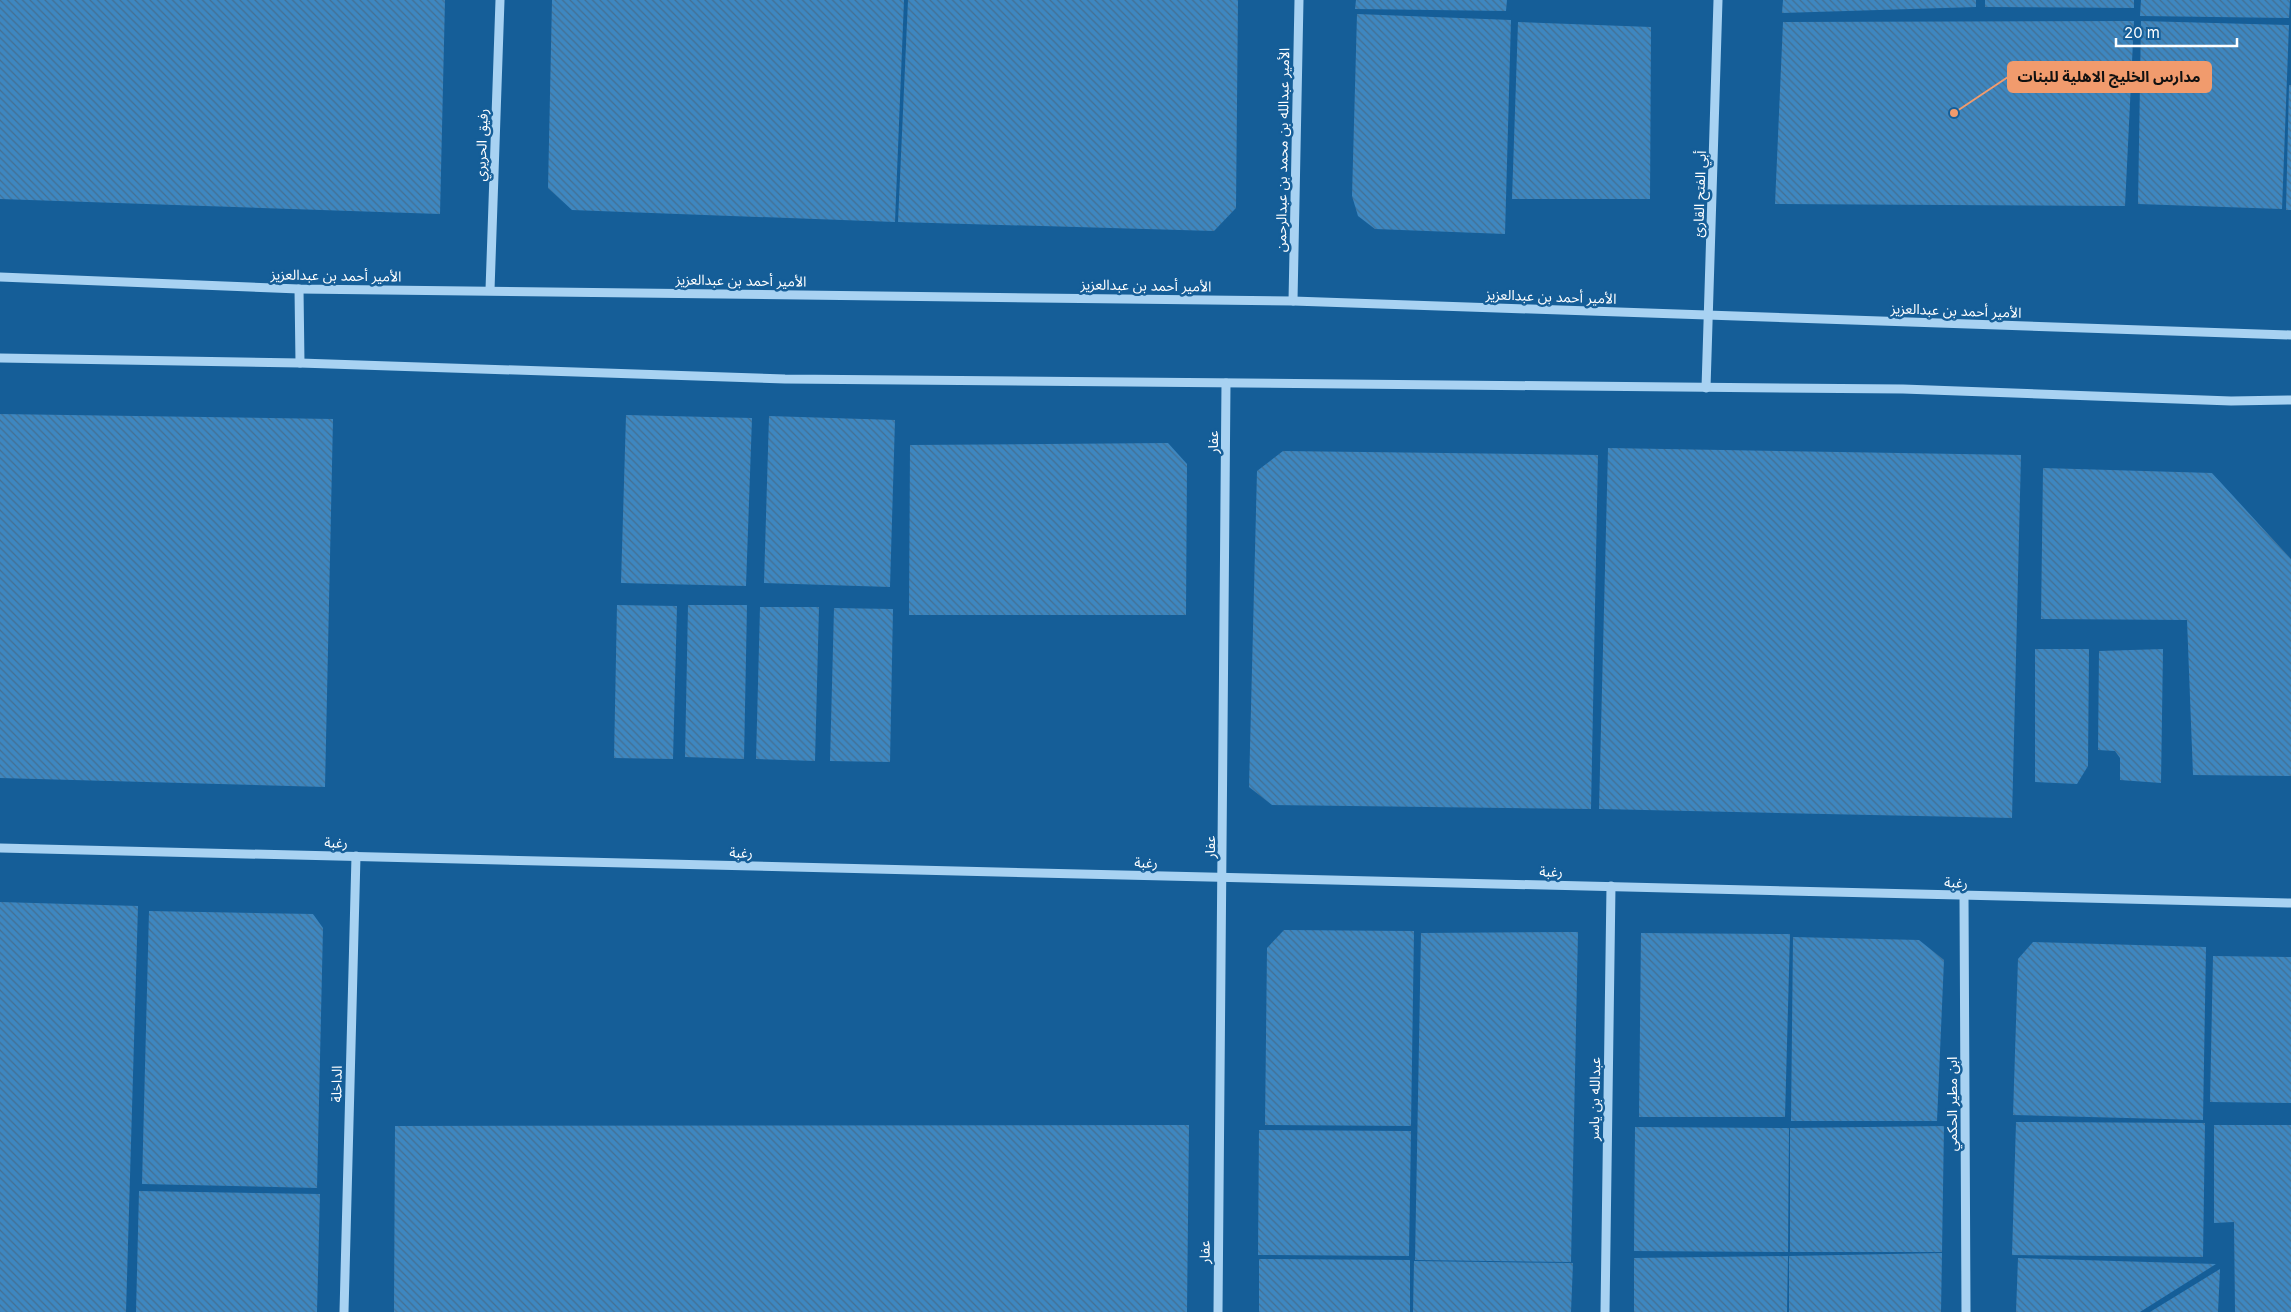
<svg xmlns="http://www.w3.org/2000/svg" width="2291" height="1312" font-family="Inter,'Noto Sans Arabic',sans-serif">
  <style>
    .building { fill: url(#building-back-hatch) }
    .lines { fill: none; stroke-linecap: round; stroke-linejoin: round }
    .minor { stroke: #a8d2f2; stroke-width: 9 }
    .labels { text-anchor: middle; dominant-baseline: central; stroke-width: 5; stroke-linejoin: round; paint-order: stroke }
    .street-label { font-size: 14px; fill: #fff; stroke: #155e98 }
    .leader { fill: none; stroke: #f19b6d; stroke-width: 2 }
    .callout-dot { fill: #f19b6d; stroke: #155e98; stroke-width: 2 }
    .callout { fill: #f19b6d; stroke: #f19b6d; stroke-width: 2 }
    .callout-label { font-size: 15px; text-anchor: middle; font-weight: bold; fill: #111 }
  </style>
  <defs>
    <pattern id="building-back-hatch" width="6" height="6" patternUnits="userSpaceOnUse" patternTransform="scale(1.25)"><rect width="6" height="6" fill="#3e87c0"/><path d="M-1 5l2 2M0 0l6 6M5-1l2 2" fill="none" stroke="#446f92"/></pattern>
  </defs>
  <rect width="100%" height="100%" fill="#155e98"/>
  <!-- building -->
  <g class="building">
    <polygon points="0,0 445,0 440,214 0,199"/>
    <polygon points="552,0 904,0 895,222 572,210 548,188"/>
    <polygon points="908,0 1238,0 1236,208 1214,231 898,222"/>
    <polygon points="1356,0 1507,0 1506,11 1355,9"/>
    <polygon points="1783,0 1976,0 1976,7 1782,13"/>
    <polygon points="1985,0 2134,0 2134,8 1985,7"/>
    <polygon points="2141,0 2290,0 2289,18 2140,16"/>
    <polygon points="1357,14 1511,20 1505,234 1375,229 1358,216 1352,196"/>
    <polygon points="2134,21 2125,206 1775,204 1783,22"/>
    <polygon points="2141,21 2289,25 2282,209 2138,204"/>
    <polygon points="1518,22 1651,27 1650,199 1512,199"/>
    <polygon points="2289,85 2291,85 2291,210 2286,210"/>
    <polygon points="0,414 333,419 325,787 0,778"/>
    <polygon points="626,415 752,418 746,586 621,583"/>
    <polygon points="769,416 895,420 890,587 764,583"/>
    <polygon points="1168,443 1187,464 1186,615 909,615 910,445"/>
    <polygon points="1608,448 2021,455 2012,818 1599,809"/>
    <polygon points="1283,451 1598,455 1591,809 1272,805 1249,787 1257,471"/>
    <polygon points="2043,468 2212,473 2291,559 2291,776 2193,775 2187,620 2041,619"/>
    <polygon points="617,605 677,606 673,759 614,758"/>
    <polygon points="688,605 747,605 744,759 685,757"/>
    <polygon points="760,607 819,607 815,761 756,759"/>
    <polygon points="834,608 893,609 890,762 830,761"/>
    <polygon points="2035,649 2089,649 2088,766 2077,784 2035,782"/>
    <polygon points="2163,649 2161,783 2120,780 2120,758 2115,751 2098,750 2099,651"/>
    <polygon points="0,902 138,906 126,1312 0,1312"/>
    <polygon points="149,911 313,914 323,928 317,1188 142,1184"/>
    <polygon points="1284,930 1414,931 1411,1126 1265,1125 1267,948"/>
    <polygon points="1578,932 1571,1262 1415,1260 1421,933"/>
    <polygon points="1641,933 1790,934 1785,1117 1639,1117"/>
    <polygon points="1793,937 1919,940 1944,960 1937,1121 1791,1121"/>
    <polygon points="2033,942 2206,947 2203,1120 2013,1115 2018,959"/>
    <polygon points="2213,956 2291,957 2291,1103 2210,1102"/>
    <polygon points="2016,1122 2205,1123 2203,1257 2012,1255"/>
    <polygon points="1189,1125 1187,1312 394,1312 395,1126"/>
    <polygon points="2214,1125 2291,1125 2291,1312 2235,1312 2234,1222 2214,1223"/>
    <polygon points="1944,1126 1942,1252 1790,1252 1790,1128"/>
    <polygon points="1635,1127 1789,1128 1788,1252 1634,1251"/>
    <polygon points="1259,1130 1411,1131 1409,1256 1258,1255"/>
    <polygon points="139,1191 320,1194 317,1312 136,1312"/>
    <polygon points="1942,1253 1941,1312 1789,1312 1789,1256"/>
    <polygon points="1788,1256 1787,1312 1634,1312 1634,1258"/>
    <polygon points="2018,1258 2216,1264 2140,1312 2016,1312"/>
    <polygon points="1259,1259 1410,1260 1410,1312 1259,1312"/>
    <polygon points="1414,1261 1573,1263 1571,1312 1413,1312"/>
    <polygon points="2220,1269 2218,1312 2150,1312"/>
  </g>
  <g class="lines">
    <!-- minor -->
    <g class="minor">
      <polyline points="0,277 299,289 1293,301 2291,335"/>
      <polyline points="299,289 300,363"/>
      <polyline points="490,290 500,0"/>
      <polyline points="1293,301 1299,0"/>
      <polyline points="0,358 300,363 785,379 1903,389 2231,401 2291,400"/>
      <polyline points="1706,388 1718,0"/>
      <polyline points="0,848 2291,903"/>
      <polyline points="1964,896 1966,1312"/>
      <polyline points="344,1312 356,856"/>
      <polyline points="1218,1312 1226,383"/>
      <polyline points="1605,1312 1611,886"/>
    </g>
  </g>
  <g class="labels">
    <!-- street labels -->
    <g class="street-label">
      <text transform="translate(481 145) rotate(-88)">رفيق الحريري</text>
      <text transform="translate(1282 150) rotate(-89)">الأمير عبدالله بن محمد بن عبدالرحمن</text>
      <text transform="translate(1699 194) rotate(-88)">أبي الفتح القارئ</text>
      <text transform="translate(336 275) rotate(1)">الأمير أحمد بن عبدالعزيز</text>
      <text transform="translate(741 280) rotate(1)">الأمير أحمد بن عبدالعزيز</text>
      <text transform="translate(1146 285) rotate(1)">الأمير أحمد بن عبدالعزيز</text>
      <text transform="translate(1551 296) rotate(2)">الأمير أحمد بن عبدالعزيز</text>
      <text transform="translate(1956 310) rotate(2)">الأمير أحمد بن عبدالعزيز</text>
      <text transform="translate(1212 442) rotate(-90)">عفار</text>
      <text transform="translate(336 842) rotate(1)">رغبة</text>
      <text transform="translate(1209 847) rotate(-90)">عفار</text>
      <text transform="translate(741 852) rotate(1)">رغبة</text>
      <text transform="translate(1146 862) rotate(1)">رغبة</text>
      <text transform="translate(1551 871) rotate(1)">رغبة</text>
      <text transform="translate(1956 882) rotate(2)">رغبة</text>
      <text transform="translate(336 1084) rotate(-89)">الداخلة</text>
      <text transform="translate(1594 1099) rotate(-89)">عبدالله بن ياسر</text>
      <text transform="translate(1951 1104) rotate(-90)">ابن مطير الحكمي</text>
      <text transform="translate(1204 1252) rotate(-89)">عفار</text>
    </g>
  </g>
  <!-- callouts -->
  <path class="leader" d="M1954 113L2008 77"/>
  <circle class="callout-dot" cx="1954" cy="113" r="5"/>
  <rect class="callout" x="2008" y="62" width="203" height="30" rx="5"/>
  <g class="callout-label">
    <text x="2109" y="82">مدارس الخليج الاهلية للبنات</text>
  </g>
  <!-- scale -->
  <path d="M2116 38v8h121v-8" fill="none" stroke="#ffffff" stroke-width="2.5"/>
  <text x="2124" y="38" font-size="15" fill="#ffffff" stroke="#155e98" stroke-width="4" paint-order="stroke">20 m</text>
</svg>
